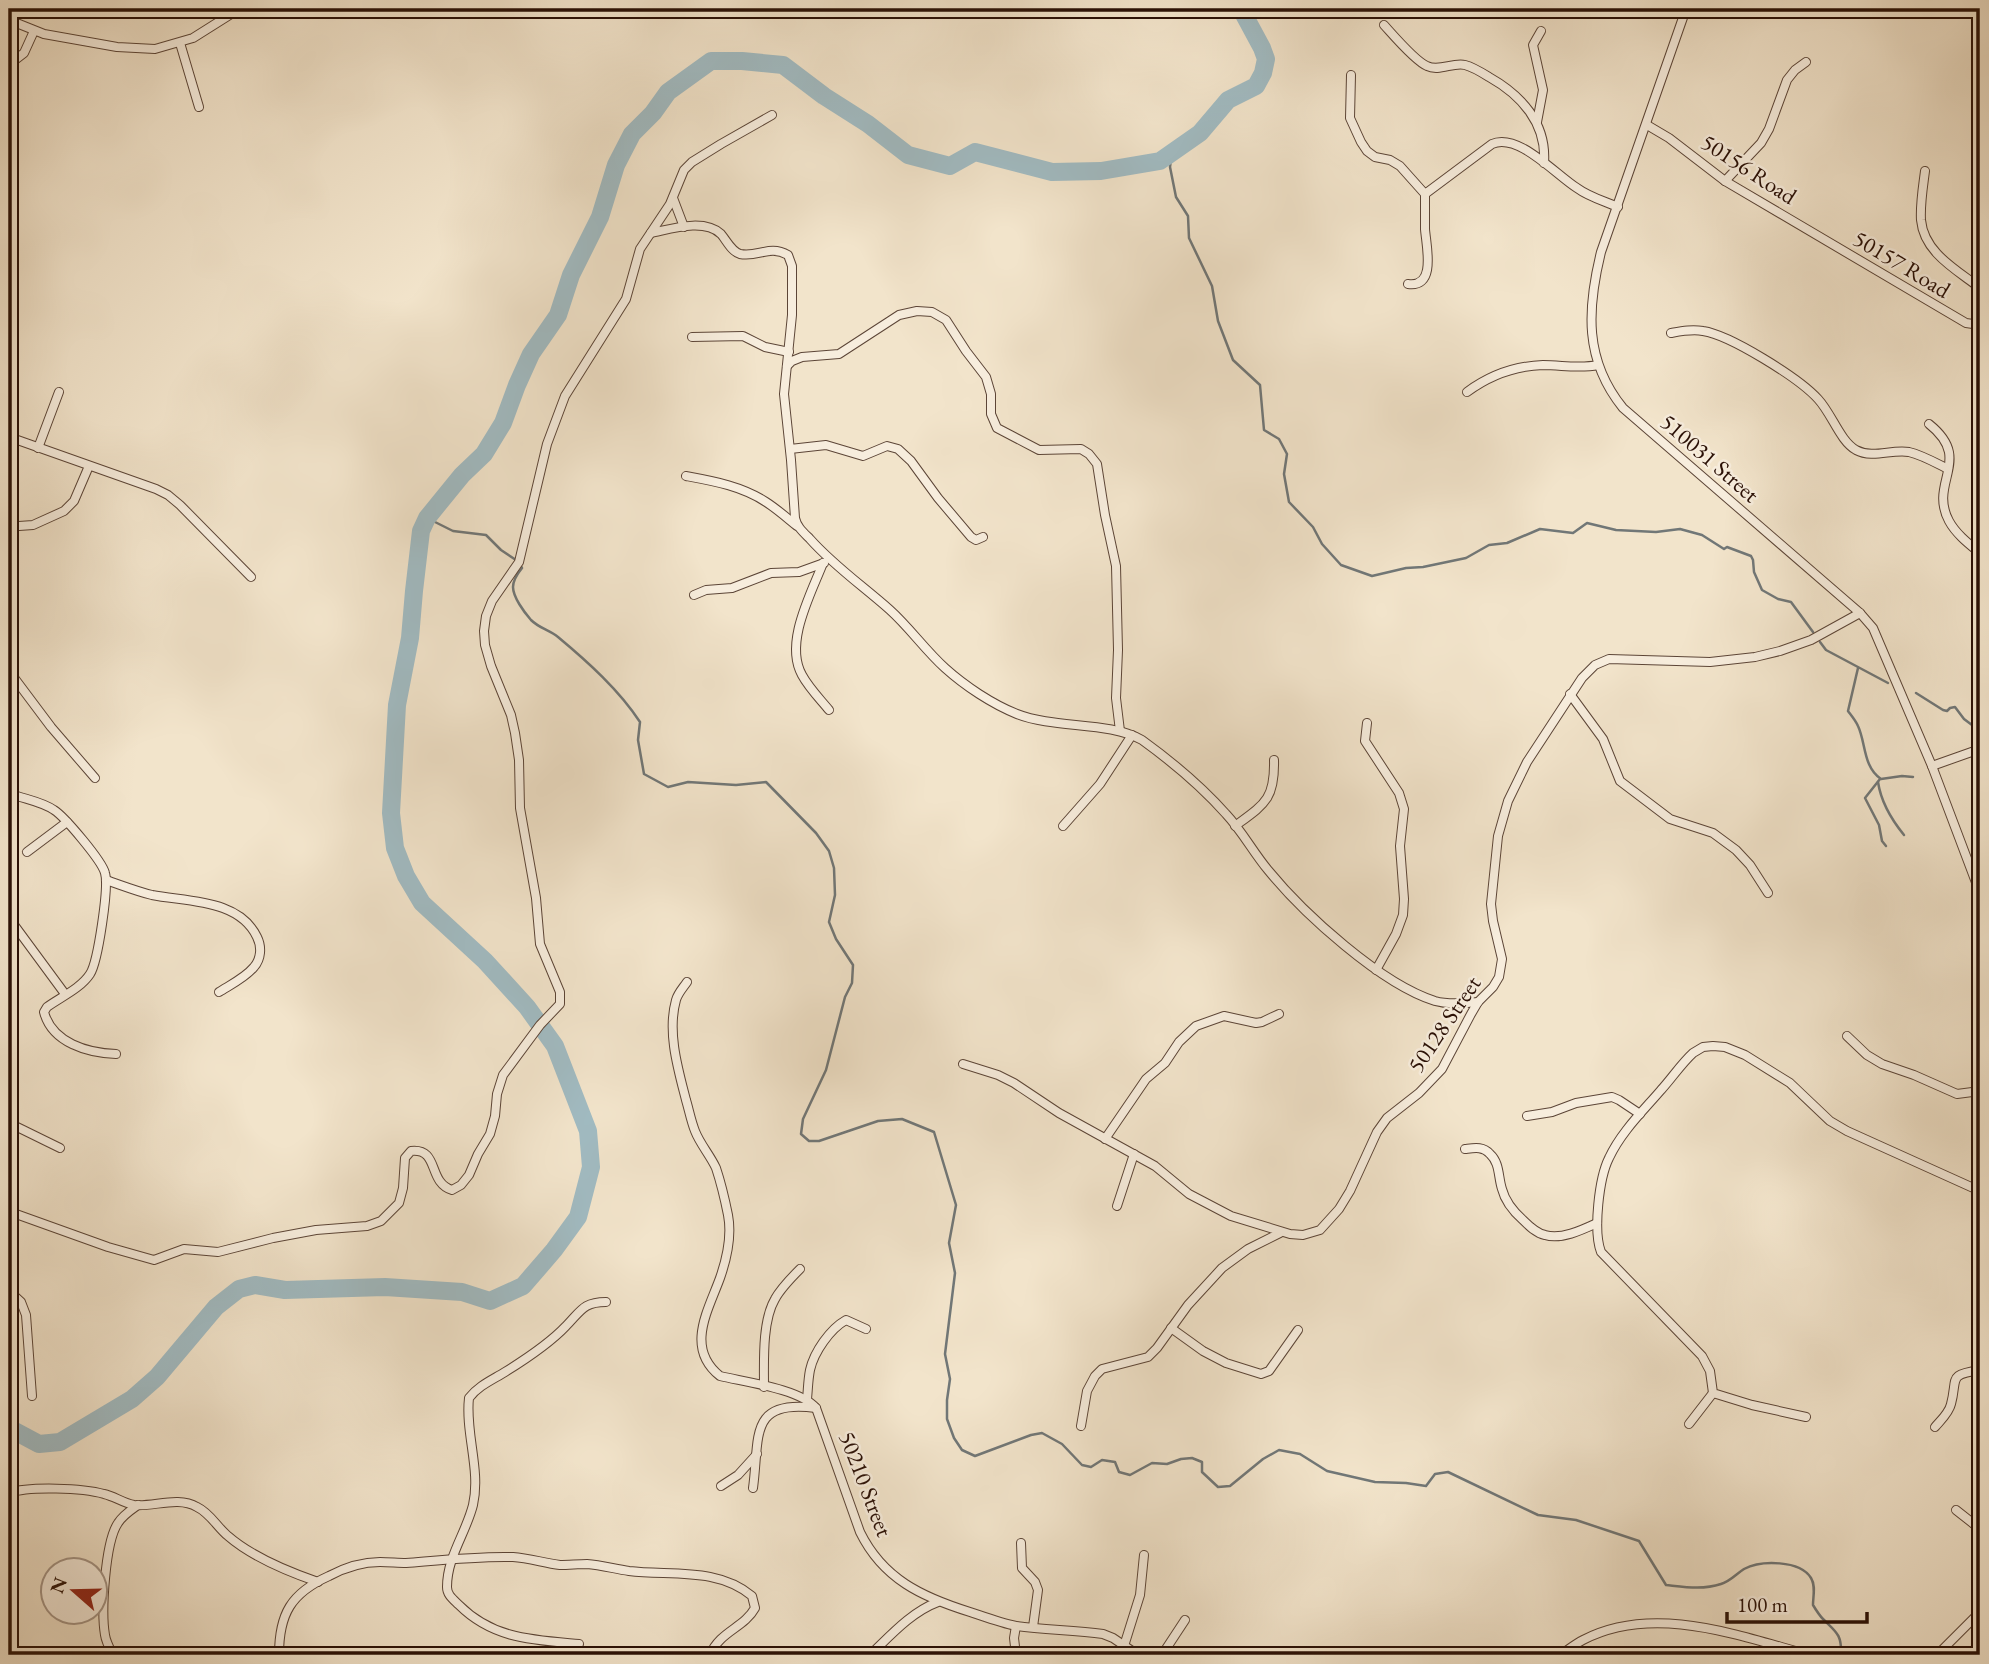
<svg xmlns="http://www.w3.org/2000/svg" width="1989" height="1664" font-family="'EB Garamond',serif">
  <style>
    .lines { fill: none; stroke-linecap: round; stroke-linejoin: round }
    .stream { stroke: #717777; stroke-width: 2.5 }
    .river { stroke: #a1bbc2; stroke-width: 18 }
    .minor-casing { stroke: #5c4537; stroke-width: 10 }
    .minor { stroke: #f7eddd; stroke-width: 8 }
    .labels { text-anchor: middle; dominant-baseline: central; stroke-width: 5; stroke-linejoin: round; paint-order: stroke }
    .street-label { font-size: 23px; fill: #2a1006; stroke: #f7eddd }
  </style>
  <rect width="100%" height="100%" fill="#f2e4cb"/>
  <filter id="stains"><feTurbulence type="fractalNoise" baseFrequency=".00286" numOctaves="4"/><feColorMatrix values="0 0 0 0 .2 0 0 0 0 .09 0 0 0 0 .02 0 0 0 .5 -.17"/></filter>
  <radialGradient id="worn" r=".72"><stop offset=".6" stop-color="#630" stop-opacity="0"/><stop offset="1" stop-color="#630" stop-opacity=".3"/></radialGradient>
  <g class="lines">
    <!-- stream -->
    <g class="stream">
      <polyline points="1172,151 1170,167 1176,197 1188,216 1189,238 1212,286 1218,321 1233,360 1260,385 1264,430 1279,439 1287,454 1284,474 1289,502 1313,527 1322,544 1341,565 1372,576 1406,568 1423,567 1466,558 1489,545 1507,543 1540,529 1573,533 1587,523 1616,530 1656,532 1680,529 1702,535 1724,549 1727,547 1751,556 1753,560 1754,572 1762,590 1778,599 1791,602 1813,632"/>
      <polyline points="427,518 453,531 486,535 501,550 516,560"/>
      <path d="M520 564 522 568C518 573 513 580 513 587 513 597 524 612 531 620 539 628 549 630 558 637 588 662 619 690 640 722L638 740 644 774 668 787 688 782 736 785 766 782 816 833 829 851 834 868 835 895 829 922 836 939 853 965 852 983 845 997 826 1070 803 1119 801 1134 809 1141H819L878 1121 902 1119 934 1132 956 1205 949 1243 955 1273 945 1354 950 1379 947 1400V1419L954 1438 962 1450 975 1456 1031 1435 1042 1433 1062 1444 1082 1465 1091 1467 1102 1460 1115 1462 1119 1472 1130 1475 1152 1463 1167 1464 1181 1459 1192 1458 1202 1462V1472L1218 1487 1230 1486 1263 1459 1279 1450 1300 1454 1327 1471 1375 1482 1406 1483 1426 1486 1435 1474 1448 1472 1538 1515 1576 1520 1639 1541 1666 1585C1685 1587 1703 1590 1721 1584 1731 1581 1736 1574 1744 1569 1761 1560 1800 1560 1811 1578 1816 1586 1813 1596 1813 1605 1816 1610 1819 1615 1823 1619 1836 1632 1842 1634 1841 1655"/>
      <polyline points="1820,642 1826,650 1888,683"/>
      <path d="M1858 668 1848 711C1851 715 1856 721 1858 726 1866 743 1863 767 1881 779L1902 776 1913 777"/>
      <polyline points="1916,693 1943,710 1947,711 1950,708 1955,707 1964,719 1980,731"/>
      <polyline points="1880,779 1865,798 1879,825 1882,841 1886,846"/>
      <path d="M1878 782C1881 802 1891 819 1904 835"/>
    </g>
    <!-- river -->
    <polyline class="river" points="9,1428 39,1444 60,1442 132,1399 157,1377 216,1307 239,1289 255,1285 285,1290 385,1287 462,1292 490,1301 523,1286 554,1250 578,1217 591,1167 588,1131 555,1046 527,1007 485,961 422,903 406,876 395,848 391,813 397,705 410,638 414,591 421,531 427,518 462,475 484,454 503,423 517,385 531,354 558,315 571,275 600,217 616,165 632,134 653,113 668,92 711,61 742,61 783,65 824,96 868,124 908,155 950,166 975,152 1052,172 1101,171 1160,161 1200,133 1228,100 1256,86 1263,73 1266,59 1262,48 1241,9"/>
    <!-- minor casing -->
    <g class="minor-casing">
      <g id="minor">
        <polyline points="956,9 958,11"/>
        <path d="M1686 9 1601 252C1587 309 1584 360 1623 408L1860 613 1873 628 1932 766 1980 893"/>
        <polyline points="9,20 44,34 117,47 155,49 193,38 239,9"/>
        <path d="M1384 25C1394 36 1415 61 1427 66 1439 72 1453 62 1465 65 1473 67 1481 72 1489 77 1521 95 1547 123 1544 163"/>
        <polyline points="180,43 199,107"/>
        <polyline points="11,63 24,53 34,31"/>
        <path d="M1351 75 1350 118 1361 142 1367 151 1375 157 1390 160 1400 166 1425 194 1492 144C1518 132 1556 175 1577 188 1589 197 1604 201 1618 207"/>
        <polyline points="1537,122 1543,90 1533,45 1541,31"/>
        <polyline points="1647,125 1669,138 1725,181 1966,323 1973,324 1980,322"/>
        <path d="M1925 171C1923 187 1920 204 1921 220 1924 253 1957 270 1980 288"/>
        <polyline points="1725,181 1761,143 1769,129 1787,80 1795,70 1806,62"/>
        <polyline points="673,198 684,227"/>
        <path d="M651 233C671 229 704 218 721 234 727 241 731 251 740 254 758 258 769 244 788 255L792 266V315L784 394 791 460 795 518C797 527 803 532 810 539 834 566 863 586 890 610 910 628 925 650 945 668 965 686 992 704 1017 714 1055 729 1109 721 1142 740 1171 761 1202 787 1226 814 1242 831 1253 852 1268 870 1304 914 1381 984 1435 1001 1449 1005 1464 1003 1478 1002"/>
        <path d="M1408 284C1437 288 1426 245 1425 229 1425 217 1425 206 1425 194"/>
        <path d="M1671 333C1682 331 1692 329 1703 331 1730 335 1799 378 1818 399 1832 414 1840 441 1856 450 1873 459 1891 449 1909 452 1922 455 1936 463 1948 469"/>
        <polyline points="692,337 743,336 765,347 789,352"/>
        <polyline points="787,366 792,361 802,357 839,354 899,315 917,311 932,312 946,320 966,351 986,377 991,394 991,414 997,428 1039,450 1081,449 1089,454 1097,464 1105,515 1116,566 1118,650 1116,698 1120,731"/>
        <path d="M1467 392C1490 375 1514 366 1543 365 1562 365 1579 369 1598 365"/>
        <path d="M1929 424C1974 460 1928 482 1949 521 1956 534 1969 544 1980 553"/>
        <polyline points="9,437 156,489 168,495 180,505 251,577"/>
        <polyline points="38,448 59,392"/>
        <polyline points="790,449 826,445 863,456 887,446 898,449 911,461 938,498 971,537 976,540 983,537"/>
        <path d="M686 476C713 481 742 486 766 502 777 509 787 518 797 526"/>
        <polyline points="9,523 19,526 33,525 64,511 74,501 89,466"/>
        <path d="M823 563C811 594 784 643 802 675 809 688 820 699 829 710"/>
        <polyline points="694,595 706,590 732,588 771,573 799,572 824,563"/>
        <polyline points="9,671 51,727 95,778"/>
        <polyline points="1570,694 1603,739 1620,781 1670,819 1713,833 1736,850 1750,865 1768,893"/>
        <polyline points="1367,723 1365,741 1399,793 1404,809 1400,846 1404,899 1403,915 1396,934 1376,970"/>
        <polyline points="1932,766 1980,749"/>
        <path d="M9 793C23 799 41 801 54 810 65 817 102 861 105 873 109 887 98 962 90 974 81 988 61 997 47 1007L44 1012C52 1043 88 1053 116 1054"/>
        <polyline points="1063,826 1100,784 1132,735"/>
        <path d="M1235 826C1265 804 1275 799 1274 760"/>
        <polyline points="27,852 67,822"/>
        <path d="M106 880C121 885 136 891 152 895 187 902 239 899 257 937 262 947 261 959 254 967 245 978 230 985 219 992"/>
        <polyline points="9,918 65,994"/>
        <path d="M687 982C683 988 678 993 676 1000 667 1032 678 1069 686 1100 689 1110 691 1121 695 1131 700 1144 710 1155 716 1168 721 1183 725 1200 728 1215 732 1236 727 1258 720 1278 708 1311 685 1348 720 1376 745 1382 800 1389 816 1408L860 1532C883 1579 922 1597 970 1612 985 1617 1001 1623 1016 1626 1045 1630 1074 1630 1103 1634L1113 1638 1138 1655"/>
        <polyline points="1847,1036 1867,1055 1882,1064 1914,1075 1957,1094 1980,1091"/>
        <polyline points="963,1064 998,1075 1014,1083 1059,1113 1155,1166 1189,1194 1231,1216 1290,1234 1303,1235 1320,1230 1339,1209 1350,1191 1377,1132 1387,1118 1419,1093 1442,1069 1471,1014 1478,1002 1493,987 1499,977 1502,959 1493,921 1491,904 1498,836 1508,801 1527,762 1582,678 1595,665 1609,659 1710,662 1755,657 1780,651 1811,640 1860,613"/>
        <polyline points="1527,1116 1552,1112 1576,1103 1612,1097 1619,1100 1640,1114"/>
        <polyline points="9,1123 60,1148"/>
        <polyline points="1105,1139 1146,1079 1165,1063 1179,1042 1196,1026 1224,1016 1256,1023 1262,1022 1279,1014"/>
        <path d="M1465 1149C1474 1148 1483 1146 1490 1154 1500 1163 1498 1177 1502 1189 1505 1201 1514 1212 1523 1220 1529 1226 1536 1233 1545 1235 1561 1240 1582 1230 1597 1223"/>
        <polyline points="1117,1206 1134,1154"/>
        <path d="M9 1209 16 1214 108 1247 154 1260 184 1249 218 1252 273 1238 316 1230 367 1226 381 1221 399 1203 403 1188 405 1158 411 1151C440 1148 427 1182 452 1190L461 1185 469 1175 478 1154 490 1134 495 1116 497 1094 503 1075 540 1025 560 1004V992L540 944 536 898 520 808 519 760 515 733 511 715 491 666 485 645 484 631 486 616 492 601 519 562 547 444 565 396 626 299 640 249 670 204 684 170 692 162 721 144 772 115"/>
        <polyline points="9,1291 21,1302 26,1315 32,1396"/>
        <polyline points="1171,1328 1203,1351 1226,1363 1261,1374 1269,1371 1298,1330"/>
        <path d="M764 1387C764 1362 762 1321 775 1299 781 1288 791 1278 800 1269"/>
        <path d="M807 1399C808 1390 808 1380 810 1370 814 1352 830 1329 846 1320L866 1329"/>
        <path d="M1806 1417 1752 1405 1713 1393 1710 1371 1702 1356 1601 1252C1593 1231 1599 1178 1609 1158 1621 1132 1643 1111 1661 1090 1672 1078 1681 1064 1693 1053L1703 1047 1713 1046 1725 1047 1745 1055 1790 1083 1830 1121 1847 1131 1980 1191"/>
        <polyline points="1689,1424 1713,1393"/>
        <polyline points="1081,1426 1087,1391 1095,1376 1102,1369 1148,1357 1157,1348 1188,1305 1222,1268 1248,1249 1280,1233"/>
        <path d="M1935 1427C1941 1420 1949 1413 1951 1404 1958 1378 1947 1375 1980 1370"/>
        <polyline points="721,1486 738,1475 757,1454"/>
        <path d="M753 1488C760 1437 748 1399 816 1408"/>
        <path d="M9 1493C29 1486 83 1488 104 1494 114 1496 123 1503 134 1505 154 1507 178 1496 197 1507 210 1513 217 1527 228 1536 251 1556 289 1572 318 1582"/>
        <polyline points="1956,1510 1975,1525 1980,1531"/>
        <polyline points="1021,1543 1022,1568 1035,1582 1038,1590 1033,1627"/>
        <path d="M579 1644C533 1640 493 1639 459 1605 453 1599 447 1595 447 1587 447 1557 466 1533 473 1505 481 1470 465 1433 469 1398 478 1386 492 1380 505 1372 526 1359 549 1344 566 1326 581 1311 583 1302 606 1302"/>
        <polyline points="1124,1646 1140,1595 1144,1555"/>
        <path d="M113 1655C110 1649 106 1642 105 1635 101 1612 105 1542 118 1523 123 1515 131 1510 138 1505"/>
        <path d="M279 1655C279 1614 291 1593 329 1576 344 1568 362 1562 380 1562 389 1562 398 1563 406 1563 442 1560 478 1556 513 1557 529 1558 544 1563 560 1565 569 1565 578 1564 587 1564 601 1565 615 1569 629 1571 671 1576 717 1567 752 1596L755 1608C744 1628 720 1631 710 1655"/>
        <path d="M870 1655C890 1636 911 1612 938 1602"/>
        <polyline points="1016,1655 1014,1638 1016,1626"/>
        <polyline points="1162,1655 1185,1620"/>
        <path d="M1560 1655C1568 1650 1575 1644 1583 1640 1654 1603 1739 1636 1810 1655"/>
        <polyline points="1937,1655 1980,1612"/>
      </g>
    </g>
    <!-- minor -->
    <use href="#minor" class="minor"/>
  </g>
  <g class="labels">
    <!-- street labels -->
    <g class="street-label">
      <text transform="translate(1749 169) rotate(33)">50156 Road</text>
      <text transform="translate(1902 264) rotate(31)">50157 Road</text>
      <text transform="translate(1710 458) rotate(41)">510031 Street</text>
      <text transform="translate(1444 1024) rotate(-56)">50128 Street</text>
      <text transform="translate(866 1484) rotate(69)">50210 Street</text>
    </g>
  </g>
  <!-- margin -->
  <rect width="1989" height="1664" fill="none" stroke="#f2e4cb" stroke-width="35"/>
  <rect x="10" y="10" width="1968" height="1643" fill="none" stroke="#2a1006" stroke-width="3.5"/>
  <rect x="18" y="18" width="1954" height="1629" fill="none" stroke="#2a1006" stroke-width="2"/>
  <!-- north arrow -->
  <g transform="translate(74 1591) rotate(290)"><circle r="33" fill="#f7eddd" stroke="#a59587" stroke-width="2"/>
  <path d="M0-5L12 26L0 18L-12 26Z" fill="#8f2418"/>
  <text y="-10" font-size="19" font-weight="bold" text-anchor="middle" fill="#2a1006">N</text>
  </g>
  <!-- scale -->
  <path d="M1727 1612v10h140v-10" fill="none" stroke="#2a1006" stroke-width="3.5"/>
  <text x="1737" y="1612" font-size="21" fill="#2a1006" stroke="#f7eddd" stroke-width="5" paint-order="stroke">100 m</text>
  <rect width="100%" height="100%" filter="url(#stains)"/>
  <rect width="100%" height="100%" fill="url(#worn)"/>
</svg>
